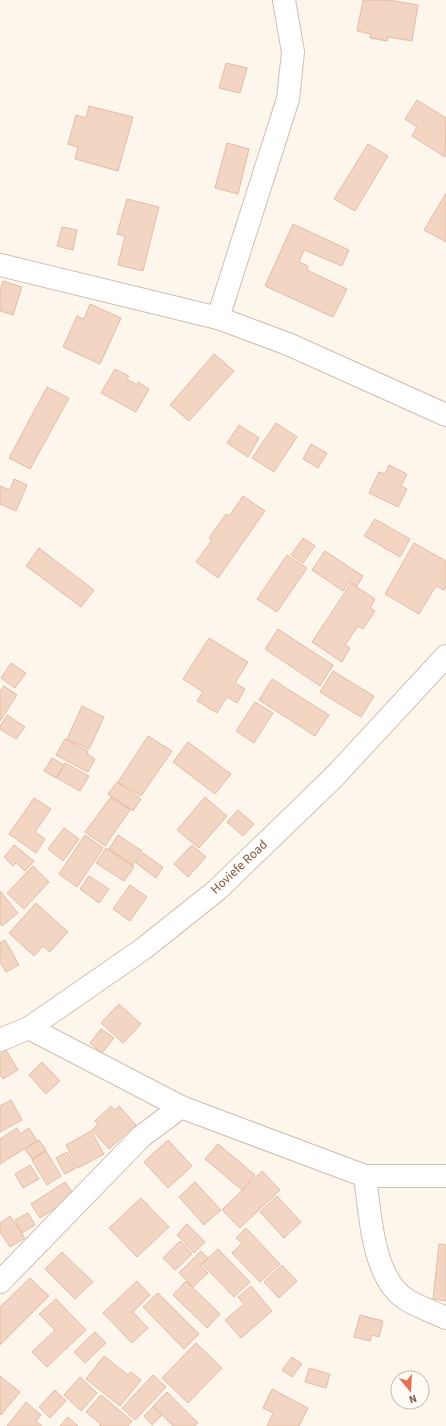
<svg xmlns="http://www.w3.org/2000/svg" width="446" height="1426" font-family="'Source Sans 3',sans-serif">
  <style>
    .building { fill: #f3d5c3; stroke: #e6bba3 }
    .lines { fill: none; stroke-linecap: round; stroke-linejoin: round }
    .street-casing { stroke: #d1beb0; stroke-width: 24 }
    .secondary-casing { stroke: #d6c0b0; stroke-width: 24 }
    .street { stroke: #fff; stroke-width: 22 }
    .secondary { stroke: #fff; stroke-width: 22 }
    .labels { text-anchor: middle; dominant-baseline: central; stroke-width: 4; stroke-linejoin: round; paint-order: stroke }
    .street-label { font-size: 13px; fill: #7a5c4d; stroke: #fffaf3 }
  </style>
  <rect width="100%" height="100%" fill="#fdf6ec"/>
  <!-- building -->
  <g class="building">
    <polygon points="363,0 389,0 418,5 412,41 388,37 387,41 370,38 371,34 357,31"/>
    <polygon points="226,63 247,68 240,93 219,88"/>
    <polygon points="417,100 446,118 445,157 412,136 417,127 405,119"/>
    <polygon points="89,106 133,117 118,171 75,159 78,147 68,144 76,115 86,118"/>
    <polygon points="227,143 249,149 238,194 215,188"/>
    <polygon points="368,144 388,156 355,211 334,199"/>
    <polygon points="446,193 446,242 424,230"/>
    <polygon points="127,199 159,207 143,271 118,265 125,236 117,234"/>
    <polygon points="293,224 349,250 342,266 304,250 299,262 308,266 307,270 347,289 333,317 265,286"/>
    <polygon points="62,227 77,230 73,250 57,246"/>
    <polygon points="3,281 22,287 13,315 0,311 0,291"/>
    <polygon points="90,304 121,318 100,364 63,347 77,316 84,319"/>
    <polygon points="214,354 234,371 189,421 170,405"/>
    <polygon points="115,369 129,376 127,379 137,385 138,382 149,389 136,412 101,393"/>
    <polygon points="47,387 69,398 30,469 9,458"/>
    <polygon points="276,423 297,437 274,472 252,458"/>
    <polygon points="239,425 259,438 248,457 227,443"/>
    <polygon points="311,444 327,453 318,468 303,459"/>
    <polygon points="389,465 407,474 401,486 407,489 398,507 369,493 379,472 385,474"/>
    <polygon points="14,479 27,485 16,511 0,504 0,486 10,490"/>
    <polygon points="243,496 265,511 218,578 196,562 212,540 209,538 226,514 229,516"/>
    <polygon points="375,519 410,539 400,557 364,536"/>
    <polygon points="303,538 315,546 303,563 291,555"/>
    <polygon points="414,543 446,561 446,587 444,590 436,586 419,614 385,594"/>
    <polygon points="39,548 94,590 81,607 26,566"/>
    <polygon points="325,551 363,576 357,586 350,581 343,591 312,570"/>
    <polygon points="287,555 307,568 277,612 257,599"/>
    <polygon points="351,583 375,599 370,608 375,611 363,629 358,626 345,645 350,648 342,662 312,642"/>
    <polygon points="278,629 333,665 320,686 265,649"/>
    <polygon points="209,638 248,662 235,683 245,689 237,703 227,697 217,713 197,701 203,692 183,679"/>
    <polygon points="11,663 26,673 15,688 1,678"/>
    <polygon points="333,671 374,696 361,717 320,692"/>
    <polygon points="272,679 329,715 315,736 259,700"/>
    <polygon points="4,686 17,695 0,721 0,691"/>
    <polygon points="255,702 273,713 254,743 236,731"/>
    <polygon points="82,706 104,717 89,749 67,739"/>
    <polygon points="7,715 25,727 16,739 0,729 0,726"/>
    <polygon points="148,736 172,751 141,796 118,782"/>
    <polygon points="65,739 88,751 87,754 95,759 88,772 56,755"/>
    <polygon points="188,742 231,774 215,794 173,762"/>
    <polygon points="52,758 64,765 56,778 44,771"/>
    <polygon points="65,763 89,776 80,791 57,778"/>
    <polygon points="117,782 141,799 133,811 108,794"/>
    <polygon points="111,797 130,810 105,846 85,832"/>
    <polygon points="205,797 227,816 199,848 177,830"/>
    <polygon points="34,798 51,809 35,832 45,839 36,853 9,834"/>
    <polygon points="238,810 254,824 243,836 227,822"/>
    <polygon points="64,828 79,839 63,861 48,849"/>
    <polygon points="85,835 103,848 77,887 59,874"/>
    <polygon points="118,835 142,851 133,865 109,849"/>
    <polygon points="14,845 34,861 25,871 16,863 13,866 4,857"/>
    <polygon points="192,845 206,857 188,877 174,864"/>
    <polygon points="106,848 134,867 124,881 96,863"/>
    <polygon points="143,853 163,867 156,878 136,863"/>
    <polygon points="33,866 49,882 24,909 7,893"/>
    <polygon points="89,876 109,889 99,903 80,889"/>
    <polygon points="130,885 147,897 130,921 113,909"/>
    <polygon points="0,891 18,913 2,926 0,924"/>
    <polygon points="36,903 68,932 50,952 43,946 34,956 9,933"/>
    <polygon points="5,940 19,965 6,972 0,962 0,943"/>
    <polygon points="119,1004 141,1024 123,1043 101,1023"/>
    <polygon points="101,1029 114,1038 102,1053 90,1043"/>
    <polygon points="6,1050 18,1070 3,1079 0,1074 0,1054"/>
    <polygon points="42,1062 60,1081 46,1094 29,1075"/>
    <polygon points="11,1100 22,1120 0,1132 0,1106"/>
    <polygon points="111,1106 115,1110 119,1106 136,1125 109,1149 92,1130 98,1124 95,1121"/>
    <polygon points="17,1128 20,1134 29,1128 37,1141 0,1164 0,1139"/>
    <polygon points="91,1131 104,1154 78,1168 66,1145"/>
    <polygon points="39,1140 46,1150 32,1159 25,1149"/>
    <polygon points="168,1140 192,1166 168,1188 144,1162"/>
    <polygon points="218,1144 255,1175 242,1190 205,1159"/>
    <polygon points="46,1151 61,1176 47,1185 32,1160"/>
    <polygon points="67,1152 76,1168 65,1174 56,1158"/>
    <polygon points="30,1165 39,1179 23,1188 15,1174"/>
    <polygon points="262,1171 280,1190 240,1228 222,1210"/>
    <polygon points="65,1182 75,1196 40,1218 31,1204"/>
    <polygon points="195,1182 221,1210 204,1225 179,1197"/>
    <polygon points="277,1196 301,1222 284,1238 260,1212"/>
    <polygon points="141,1198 169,1227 137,1257 109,1228"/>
    <polygon points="28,1213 35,1225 22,1233 15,1220"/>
    <polygon points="10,1216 25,1238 10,1247 0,1232 0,1223"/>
    <polygon points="187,1224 205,1242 194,1253 177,1235"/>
    <polygon points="246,1228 280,1264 260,1282 232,1253 242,1243 236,1238"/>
    <polygon points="180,1241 192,1254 175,1270 163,1258"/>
    <polygon points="439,1244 446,1245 446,1301 433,1299"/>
    <polygon points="218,1249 250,1282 234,1297 202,1264"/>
    <polygon points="201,1251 208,1258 200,1265 208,1273 193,1287 179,1273"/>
    <polygon points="62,1252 93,1282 75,1299 45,1269"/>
    <polygon points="282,1265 297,1281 279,1298 264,1282"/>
    <polygon points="30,1278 49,1296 0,1345 0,1307"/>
    <polygon points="137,1281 150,1295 133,1312 148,1328 132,1343 103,1313"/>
    <polygon points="186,1281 220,1314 207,1328 173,1295"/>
    <polygon points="251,1286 272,1311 241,1338 225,1320 244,1304 238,1297"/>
    <polygon points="158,1293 199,1334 184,1349 143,1307"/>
    <polygon points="56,1299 86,1330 47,1367 32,1352 55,1330 39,1314"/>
    <polygon points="360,1315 383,1321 379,1337 372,1335 370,1341 354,1337"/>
    <polygon points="95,1332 106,1343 85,1363 74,1352"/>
    <polygon points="196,1343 222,1368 188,1403 162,1378"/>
    <polygon points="104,1356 128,1375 131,1372 141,1380 120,1406 86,1379"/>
    <polygon points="292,1357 302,1364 292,1377 282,1370"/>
    <polygon points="309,1368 330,1374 326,1388 305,1382"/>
    <polygon points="153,1375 166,1387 135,1420 122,1408"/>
    <polygon points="0,1376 20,1392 1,1415 0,1414"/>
    <polygon points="80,1377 97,1393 81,1411 64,1395"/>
    <polygon points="272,1389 308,1408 299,1426 267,1426 273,1413 263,1408"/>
    <polygon points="55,1390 66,1401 50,1418 39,1407"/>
    <polygon points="167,1392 198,1423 194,1426 173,1426 153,1406"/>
    <polygon points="101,1395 132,1421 128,1426 99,1426 101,1424 86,1412"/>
    <polygon points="26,1402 41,1415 36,1421 42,1426 7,1426"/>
    <polygon points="153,1407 162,1415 152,1425 144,1416"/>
    <polygon points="68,1417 78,1426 60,1426"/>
  </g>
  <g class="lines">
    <!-- street casing -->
    <g class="street-casing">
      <g id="street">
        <polyline points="0,265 218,318 288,344 446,415"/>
        <polyline points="218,318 288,99 293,52 284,0"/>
        <polyline points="29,1028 181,1107 365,1176 446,1176"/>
        <path d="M365 1176C370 1212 372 1279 407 1300 419 1307 433 1312 446 1318"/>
        <polyline points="0,1282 142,1136 181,1107"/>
      </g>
    </g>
    <!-- secondary casing -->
    <g class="secondary-casing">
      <polyline id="secondary" points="0,1040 29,1028 143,949 217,890 333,778 446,656"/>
    </g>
    <!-- street -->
    <use href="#street" class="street"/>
    <!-- secondary -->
    <use href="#secondary" class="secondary"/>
  </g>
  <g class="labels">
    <!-- street labels -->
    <g class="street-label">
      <text transform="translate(239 867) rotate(-43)">Hoviefe Road</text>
    </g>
  </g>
  <!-- north arrow -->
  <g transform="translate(410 1390) rotate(162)"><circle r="19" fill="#fffaf3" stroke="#cabbb1"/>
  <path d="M0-3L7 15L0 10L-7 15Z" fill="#e76f51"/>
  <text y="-6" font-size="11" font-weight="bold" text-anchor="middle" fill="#7a5c4d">N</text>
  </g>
</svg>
